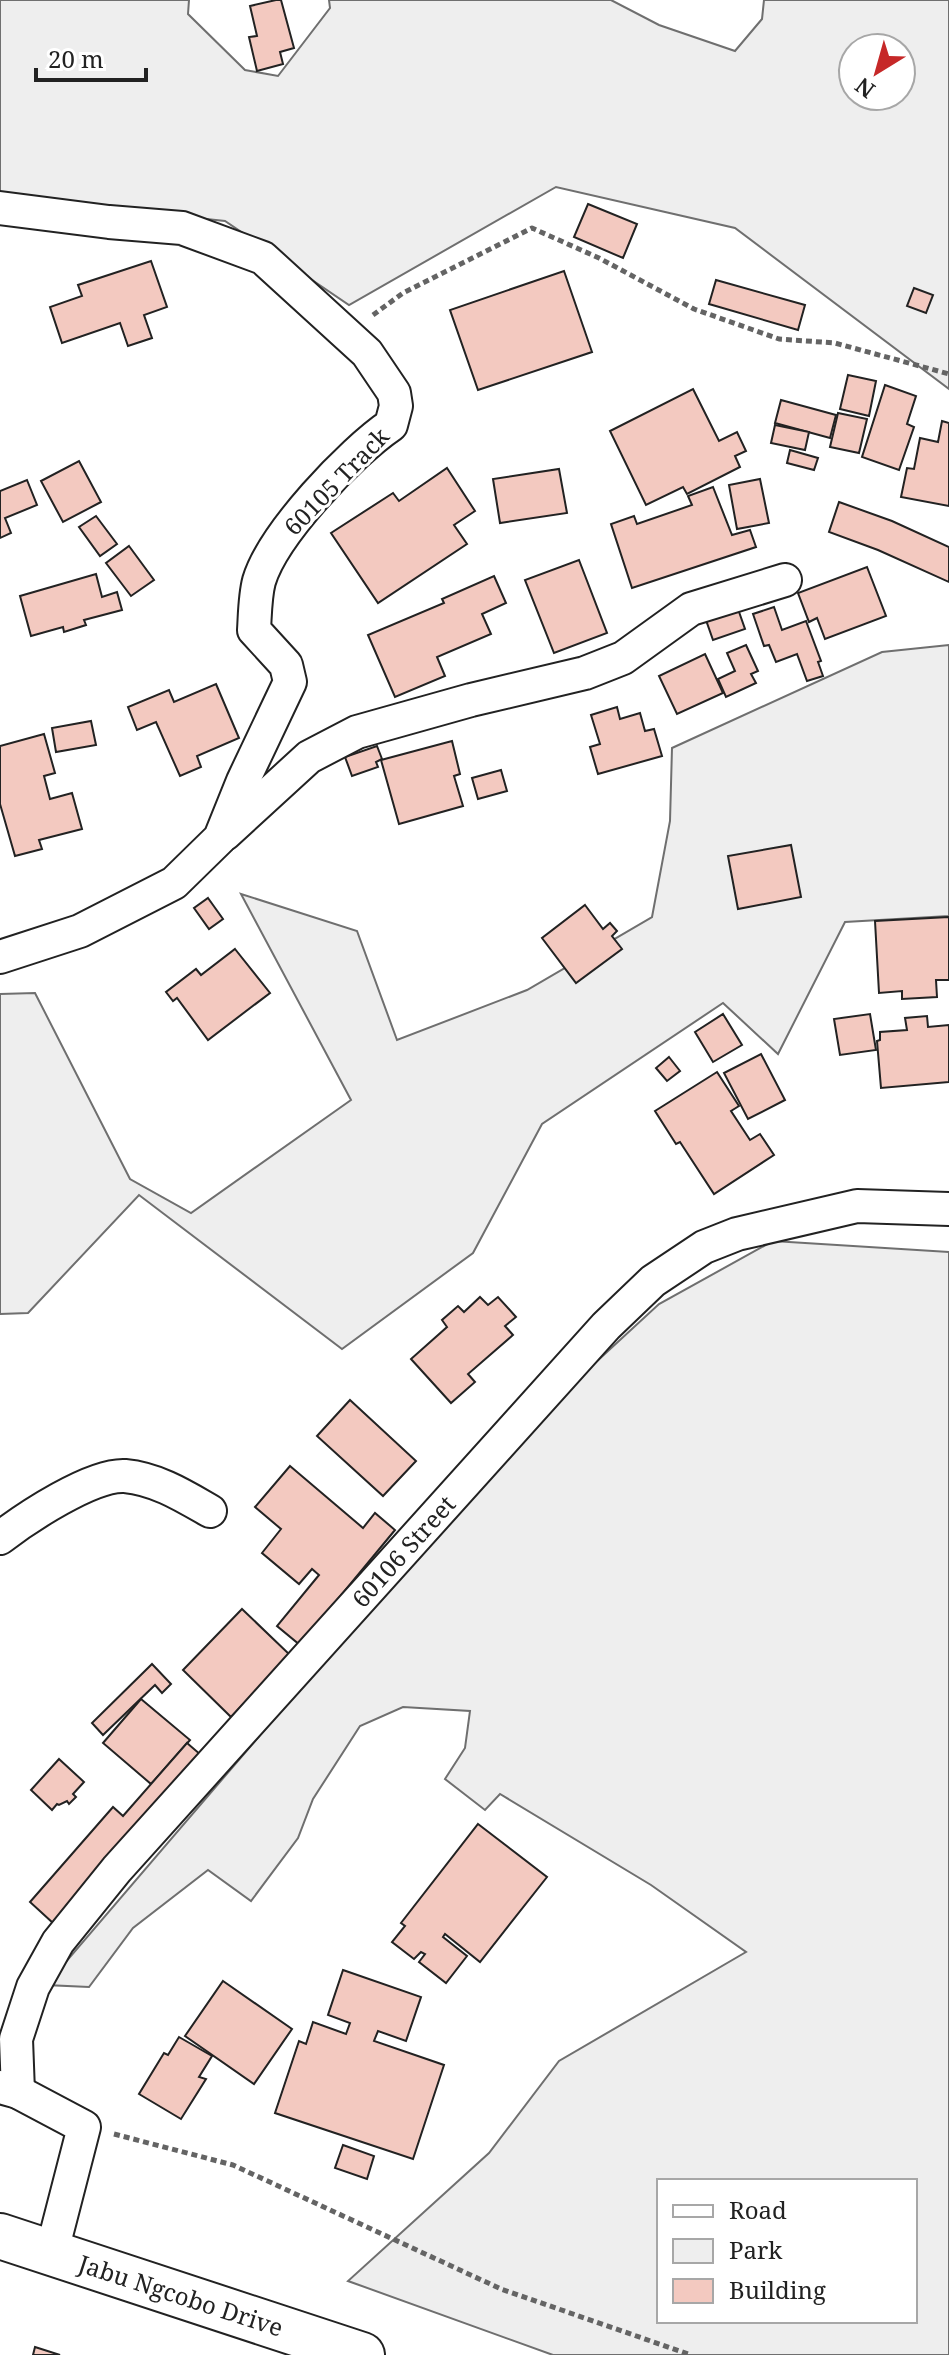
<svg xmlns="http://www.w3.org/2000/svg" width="949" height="2355" font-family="'Noto Serif',serif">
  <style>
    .green { fill: #eee; stroke: #6f6f6f; stroke-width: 2; fill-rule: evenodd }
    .building { fill: #f3c9c0; stroke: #222; stroke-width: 2 }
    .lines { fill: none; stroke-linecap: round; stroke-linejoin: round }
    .street-casing { stroke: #222; stroke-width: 36 }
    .secondary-casing { stroke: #222; stroke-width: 48 }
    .path { stroke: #646464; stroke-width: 5; stroke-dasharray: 6 4; stroke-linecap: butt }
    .street { stroke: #fff; stroke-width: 32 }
    .secondary { stroke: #fff; stroke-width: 44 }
    .labels { text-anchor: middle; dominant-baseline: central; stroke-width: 6; stroke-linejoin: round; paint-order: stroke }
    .street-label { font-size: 24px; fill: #222; stroke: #fff }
  </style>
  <rect width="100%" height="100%" fill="#fff"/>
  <!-- green -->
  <g class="green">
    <path d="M0 0H189L188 14 245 70 278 76 330 8 329 0H611L659 25 735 51 762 19 764 0H949V389L735 228 556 187 349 305 225 221 0 197ZM853 48H901V96H853Z"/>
    <polygon points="949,645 949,916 845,922 778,1054 723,1003 542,1124 473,1253 342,1349 139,1195 28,1313 0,1314 0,994 35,993 130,1179 191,1213 351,1100 241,894 357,931 397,1040 527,990 652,917 670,821 672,748 882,652"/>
    <path d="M773 1241 949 1252V2355H553L348 2281 489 2153 559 2061 746 1952 651 1885 500 1794 485 1810 445 1779 465 1748 470 1711 403 1707 360 1726 313 1799 298 1838 251 1901 208 1870 133 1928 89 1987 46 1985 333 1650 582 1375 659 1304ZM659 2181H915V2321H659Z"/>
  </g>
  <!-- building -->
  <g class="building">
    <polygon points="276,0 281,0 294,48 280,52 283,64 257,71 249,37 257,36 250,6"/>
    <polygon points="588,204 637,224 623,258 574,237"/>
    <polygon points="151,261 167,307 144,315 152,338 128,346 120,323 62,343 50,307 82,296 78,285"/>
    <polygon points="564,271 592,352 478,390 450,310"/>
    <polygon points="716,280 805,305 798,330 709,304"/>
    <polygon points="914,288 933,295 926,313 907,306"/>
    <polygon points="848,375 876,381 869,416 840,409"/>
    <polygon points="885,385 916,396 907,424 914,427 899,470 862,457"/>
    <polygon points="693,389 719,441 737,432 746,451 735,456 740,467 687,494 683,487 646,505 610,431"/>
    <polygon points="781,400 836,415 830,438 775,423"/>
    <polygon points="838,413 867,419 859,453 830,447"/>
    <polygon points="942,421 949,423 949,506 901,497 907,468 914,469 920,438 938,442"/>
    <polygon points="775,425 809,432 805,450 771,443"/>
    <polygon points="790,450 818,458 814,470 787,463"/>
    <polygon points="79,461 101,502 63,522 41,481"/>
    <polygon points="447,468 475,511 454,525 467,544 378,603 331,533 393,493 399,501"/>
    <polygon points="559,469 567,513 500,523 493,479"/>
    <polygon points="760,479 769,523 737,529 729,485"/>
    <polygon points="27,480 37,505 5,518 11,533 0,538 0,491"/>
    <polygon points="713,487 732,535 750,530 756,547 632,588 611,524 634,516 637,524 692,505 688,496"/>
    <polygon points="839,502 892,521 949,547 949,582 878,550 829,532"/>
    <polygon points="96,516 117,544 100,556 79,527"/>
    <polygon points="129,546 154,580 131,596 106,563"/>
    <polygon points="579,560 607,633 554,653 525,580"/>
    <polygon points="867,567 886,616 825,639 817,618 809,622 798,593"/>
    <polygon points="96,574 102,597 117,592 122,610 84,620 86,625 64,632 63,627 31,636 20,596"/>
    <polygon points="494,576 506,603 482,614 491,634 437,657 445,676 395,697 368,635 444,603 442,599"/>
    <polygon points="774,607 782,630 806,621 821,661 818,662 823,676 807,681 797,654 776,662 769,645 764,646 753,614"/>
    <polygon points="738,609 745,629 713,640 706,620"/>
    <polygon points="746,645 758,671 751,674 756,683 726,697 718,679 735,671 727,653"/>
    <polygon points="705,654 723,693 677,714 659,676"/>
    <polygon points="216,684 239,738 197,756 201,767 180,776 156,722 137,730 128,707 169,690 174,702"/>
    <polygon points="617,707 620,719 640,713 645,731 654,729 662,756 598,774 590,747 600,744 591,715"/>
    <polygon points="91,721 96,745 56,752 52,728"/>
    <polygon points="44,734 55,773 44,776 50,799 72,793 82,829 39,840 42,849 15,856 0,804 0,746"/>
    <polygon points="452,741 460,774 454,776 463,806 399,824 381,760"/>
    <polygon points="377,746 382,759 376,762 378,767 352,776 345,757"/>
    <polygon points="501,770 507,791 478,799 472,778"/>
    <polygon points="791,845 801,897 738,909 728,856"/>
    <polygon points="208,898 223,919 209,929 194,908"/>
    <polygon points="585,905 603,929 610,923 617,931 612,936 622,949 576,983 542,938"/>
    <polygon points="949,917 949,980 936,980 937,997 902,999 902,991 879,993 875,921"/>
    <polygon points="235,949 270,993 208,1040 177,998 173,1001 166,992 196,969 201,975"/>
    <polygon points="723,1014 742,1045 713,1062 695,1032"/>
    <polygon points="870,1014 876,1050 840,1055 834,1019"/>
    <polygon points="927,1016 928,1027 949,1025 949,1082 881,1088 877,1041 880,1040 880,1032 907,1030 905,1018"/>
    <polygon points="761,1054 785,1100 748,1119 724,1073"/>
    <polygon points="669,1057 680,1071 667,1081 656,1068"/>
    <polygon points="717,1072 739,1106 731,1111 750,1140 760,1134 774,1155 714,1194 680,1142 676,1144 655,1111"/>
    <polygon points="480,1297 488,1305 498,1297 516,1317 505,1326 513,1335 468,1374 475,1382 451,1403 411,1359 447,1327 442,1320 458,1306 464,1312"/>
    <polygon points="350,1400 416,1461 383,1496 317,1436"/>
    <polygon points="290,1466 363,1528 375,1513 395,1530 300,1645 277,1626 319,1575 312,1569 299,1584 262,1553 281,1529 255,1507"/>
    <polygon points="242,1609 290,1655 231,1717 183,1670"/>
    <polygon points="152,1664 171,1684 162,1693 155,1685 103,1735 92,1723"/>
    <polygon points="141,1699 190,1740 151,1784 103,1743"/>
    <polygon points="187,1743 201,1755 53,1923 30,1902 113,1807 123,1816"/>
    <polygon points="59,1759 84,1782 73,1794 76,1797 69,1804 67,1801 59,1805 57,1804 52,1810 31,1790"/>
    <polygon points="478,1824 547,1877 480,1962 445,1934 443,1937 467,1956 446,1983 419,1962 425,1954 421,1952 414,1959 392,1942 405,1926 401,1923"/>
    <polygon points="343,1970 421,1997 406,2041 378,2031 374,2041 444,2065 413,2159 275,2113 299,2041 306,2044 313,2022 346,2034 350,2023 328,2015"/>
    <polygon points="223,1981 292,2029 254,2084 185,2036"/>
    <polygon points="179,2037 212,2056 199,2077 206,2079 181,2119 139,2094 164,2053 168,2055"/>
    <polygon points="343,2145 374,2156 367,2179 335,2168"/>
    <polygon points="35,2347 60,2355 33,2355"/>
  </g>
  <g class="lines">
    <!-- street casing -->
    <g class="street-casing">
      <g id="street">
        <path d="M0 208 109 222 182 228 263 258 367 353 394 393 396 406 391 425C351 452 273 534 259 581 255 596 255 614 254 630L286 665 290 682 243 781 220 838 174 883 80 931 0 957"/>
        <polyline points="225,834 309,757 357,732 471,700 585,673 623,658 691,609 785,580"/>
        <path d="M0 1538C26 1518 92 1474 125 1476 157 1479 184 1496 210 1511"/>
        <polyline points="0,2087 18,2092 84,2127 52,2251"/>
        <polyline points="18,2092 16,2039 33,1987 58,1942 117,1869 606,1326 653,1281 704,1247 737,1234 857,1206 949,1209"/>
      </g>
    </g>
    <!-- secondary casing -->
    <g class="secondary-casing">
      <polyline id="secondary" points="0,2236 362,2355"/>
    </g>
    <!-- path -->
    <g class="path">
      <polyline points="373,315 403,293 532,228 599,258 694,309 779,339 835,343 949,374"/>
      <polyline points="114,2134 233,2165 501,2289 691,2355"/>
    </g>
    <!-- street -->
    <use href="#street" class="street"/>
    <!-- secondary -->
    <use href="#secondary" class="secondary"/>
  </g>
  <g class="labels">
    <!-- street labels -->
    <g class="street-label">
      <text transform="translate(336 481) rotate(-46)">60105 Track</text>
      <text transform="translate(403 1551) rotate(-48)">60106 Street</text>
      <text transform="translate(181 2295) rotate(18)">Jabu Ngcobo Drive</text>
    </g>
  </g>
  <!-- legend -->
  <rect x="657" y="2179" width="260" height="144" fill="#ffffff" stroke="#a7a7a7" stroke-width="2"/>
  <rect x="673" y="2205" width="40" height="12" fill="#ffffff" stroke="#a7a7a7" stroke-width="2"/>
  <text x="729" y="2219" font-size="24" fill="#222222">Road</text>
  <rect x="673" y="2239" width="40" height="24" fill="#eeeeee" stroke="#a7a7a7" stroke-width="2"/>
  <text x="729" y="2259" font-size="24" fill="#222222">Park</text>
  <rect x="673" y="2279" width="40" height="24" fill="#f3c9c0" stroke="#a7a7a7" stroke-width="2"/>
  <text x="729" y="2299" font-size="24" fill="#222222">Building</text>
  <!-- north arrow -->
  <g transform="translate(877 72) rotate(217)"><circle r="38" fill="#ffffff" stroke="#a7a7a7" stroke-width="2"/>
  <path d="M0-6L14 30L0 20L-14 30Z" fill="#c62828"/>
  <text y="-12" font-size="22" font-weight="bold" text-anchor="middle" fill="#222222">N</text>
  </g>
  <!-- scale -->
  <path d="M36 68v12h110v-12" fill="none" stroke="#222222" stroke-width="4"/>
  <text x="48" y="68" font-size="24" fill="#222222" stroke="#ffffff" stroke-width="6" paint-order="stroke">20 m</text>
</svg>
